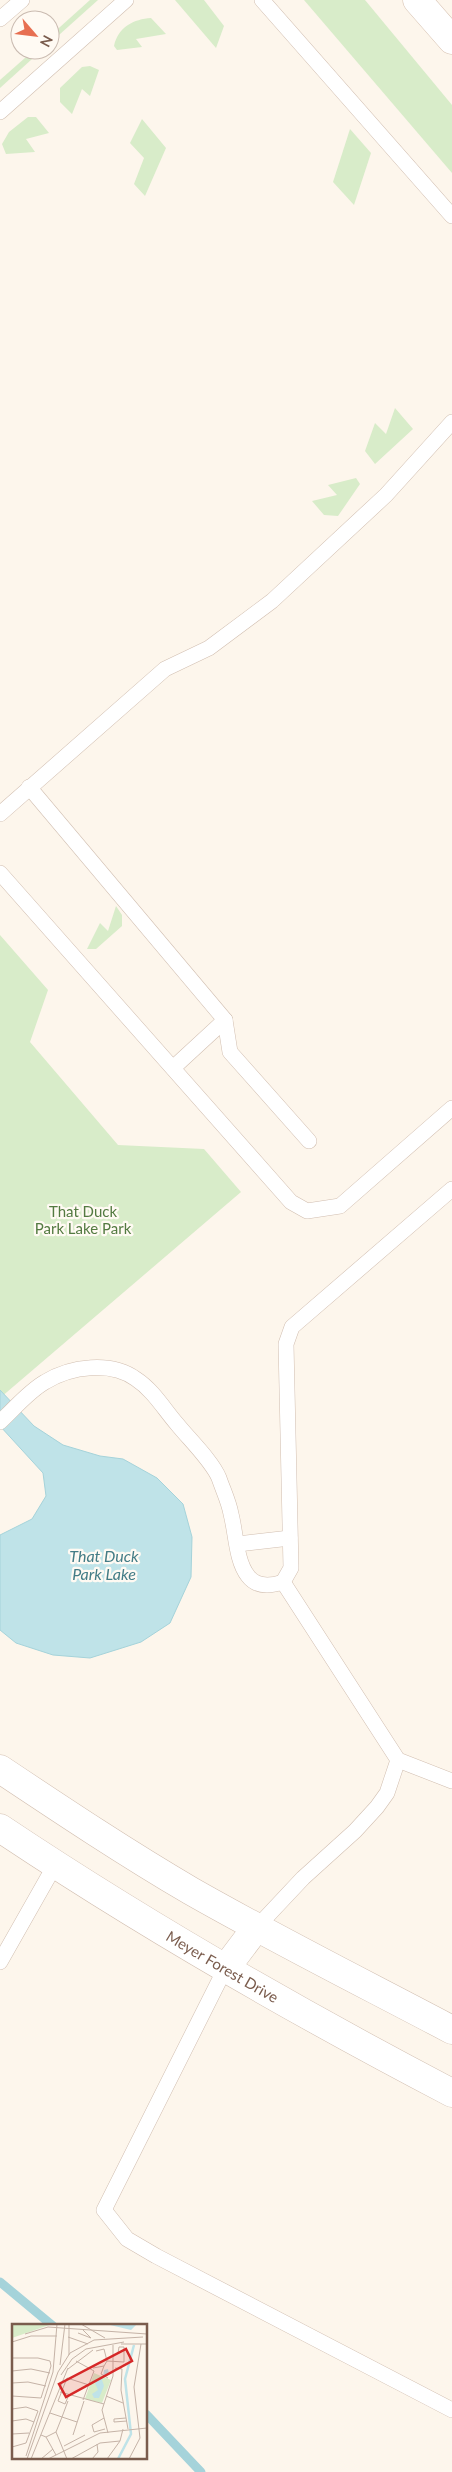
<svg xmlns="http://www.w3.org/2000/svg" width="452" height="2472" font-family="Lato,sans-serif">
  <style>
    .green { fill: #d8ecc9 }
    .water { fill: #bfe3e8; stroke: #a5d3da }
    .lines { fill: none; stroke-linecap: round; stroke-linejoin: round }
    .stream { stroke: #a5d3da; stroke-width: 9 }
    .service-casing { stroke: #d1beb0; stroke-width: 16 }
    .minor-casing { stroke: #d1beb0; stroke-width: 29 }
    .secondary-casing { stroke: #d6c0b0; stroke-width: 29 }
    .service { stroke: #fff; stroke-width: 15 }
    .minor { stroke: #fff; stroke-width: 28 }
    .secondary { stroke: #fff; stroke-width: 28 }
    .labels { text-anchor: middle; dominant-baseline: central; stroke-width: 4.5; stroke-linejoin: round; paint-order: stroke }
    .park-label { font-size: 15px; fill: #537a41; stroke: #fffaf3 }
    .street-label { font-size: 15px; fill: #7a5c4d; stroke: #fffaf3 }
    .water-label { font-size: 16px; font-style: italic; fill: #437c86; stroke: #fffaf3 }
    .inset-river { fill: none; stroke: #bfe3e8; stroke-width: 2.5 }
    .inset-road { fill: none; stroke: #c5b3a7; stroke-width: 1 }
    .view { fill: #d62828; fill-opacity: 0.15; stroke: #d62828; stroke-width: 2.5 }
    .inset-edge { fill: none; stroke: #7a5c4d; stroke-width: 2.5 }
  </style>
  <rect width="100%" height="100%" fill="#fdf6ec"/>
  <!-- green -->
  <g class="green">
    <polygon points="90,0 98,0 50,43 50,36"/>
    <polygon points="175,0 204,0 224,26 216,48"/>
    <polygon points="304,0 365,0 452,105 452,173"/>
    <path d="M151 18 166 34 136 39 142 47 117 50 114 46C118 27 134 19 151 18Z"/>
    <polygon points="34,50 42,50 0,88 0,80"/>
    <polygon points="90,66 99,70 90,96 82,89 72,114 60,102 60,88 82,67"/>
    <polygon points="28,117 36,117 49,133 26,139 35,152 6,154 2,144 9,132"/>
    <polygon points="142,119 166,148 145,196 134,184 144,158 130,143"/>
    <polygon points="350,129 371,153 354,205 333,182"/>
    <polygon points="395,408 413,429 375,464 365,451 375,423 386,434"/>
    <polygon points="356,478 360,484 338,516 324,515 312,501 337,495 328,485"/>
    <polygon points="116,906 122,915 122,926 96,949 87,949 100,923 108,931"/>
    <polygon points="0,935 48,990 30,1042 118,1145 204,1149 241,1192 0,1398"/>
  </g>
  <!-- water -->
  <polygon class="water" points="0,1390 34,1426 63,1445 100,1456 123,1459 157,1478 183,1504 192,1537 191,1577 170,1623 141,1642 90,1658 53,1655 16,1643 0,1630 0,1535 32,1519 46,1496 43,1473 0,1426"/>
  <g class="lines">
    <!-- stream -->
    <g class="stream">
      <polyline points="0,2282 53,2326"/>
      <polyline points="146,2414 201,2472"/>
    </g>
    <!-- service casing -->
    <g class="service-casing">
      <g id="service">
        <polyline points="262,0 452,216"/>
        <polyline points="0,19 22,0"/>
        <polyline points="0,112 126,0"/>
        <polyline points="29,787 225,1020"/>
        <polyline points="0,814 165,669 209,648 272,601 386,495 452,422"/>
        <polyline points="0,873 291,1202 307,1211 340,1206 452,1108"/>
        <polyline points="173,1068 225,1020 230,1052 309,1141"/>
        <path d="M0 1422C14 1409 29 1391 45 1382 71 1366 111 1361 136 1379 153 1390 164 1409 177 1424 189 1439 212 1461 219 1478 223 1490 229 1502 231 1514 236 1533 236 1561 248 1576 257 1588 271 1586 283 1582L291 1568 286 1344 292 1327 452 1189"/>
        <polyline points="238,1544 290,1538"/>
        <polyline points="283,1582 398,1760 452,1781"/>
        <polyline points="256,1928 303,1878 355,1831 377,1807 387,1793 398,1760"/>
        <polyline points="0,1962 55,1865"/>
        <polyline points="225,1969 104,2210 127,2239 156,2256 452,2410"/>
      </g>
    </g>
    <!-- minor casing -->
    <g class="minor-casing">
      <g id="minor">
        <path d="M0 1769C63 1811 126 1853 191 1891 277 1940 365 1984 452 2030"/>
        <path id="s1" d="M0 1828C145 1925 297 2012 452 2093"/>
        <polyline points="225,1969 256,1928"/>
      </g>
    </g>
    <!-- secondary casing -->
    <g class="secondary-casing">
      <polyline id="secondary" points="417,0 452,40"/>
    </g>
    <!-- service -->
    <use href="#service" class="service"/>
    <!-- minor -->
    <use href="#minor" class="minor"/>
    <!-- secondary -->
    <use href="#secondary" class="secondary"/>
  </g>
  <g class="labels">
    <!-- park labels -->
    <g class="park-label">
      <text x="83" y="1211">That Duck<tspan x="83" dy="17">Park Lake Park</tspan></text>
    </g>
    <!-- street labels -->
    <g class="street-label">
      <text stroke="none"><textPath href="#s1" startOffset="262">Meyer Forest Drive</textPath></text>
    </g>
    <!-- water labels -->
    <g class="water-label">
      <text x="104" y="1555">That Duck<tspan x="104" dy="18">Park Lake</tspan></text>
    </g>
  </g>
  <!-- overview -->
  <g transform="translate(12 2324)">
    <rect width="135" height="135" fill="#fdf6ec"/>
    <path d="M1 0H40L0 14ZM82 49 99 56 90 79 73 75Z" fill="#d8ecc9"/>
    <path d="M94 0H125L119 6ZM96 45 97 50H93L90 56 92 62 87 74H82L80 70 86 66 83 59 91 53 92 46Z" fill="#bfe3e8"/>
    <path class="inset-river" d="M106 135 119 110 113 55 122 21"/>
    <path class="inset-road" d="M57 0V31M69 0 93 14M66 9 79 14 71 6M13 10 36 3 135 10M56 13 76 20M0 18 19 12H45M109 20H135M84 27 92 25 95 37 92 42M0 34H26L38 37 39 42 29 74 0 72M64 37 82 47 71 76M95 37 112 38V23H107L106 29M48 41 53 0M81 44 92 42 89 50 96 54M103 44 110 45 109 66 116 105M56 45 81 26M0 47 19 45 38 49M49 51 60 35 74 25 112 18M0 59 16 58 34 62M48 68 92 80M94 72 111 79M56 73 53 80 46 77 55 54 77 61M0 85 14 83 26 87 14 119 0 123M38 89 50 93 56 77M92 94 80 101 82 108 93 105M114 94 102 95V98L115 97M0 97 14 95 22 98M44 108 55 135M96 109 90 86 101 52V21M0 110 17 109M29 111 34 113 44 131M61 111 72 77M34 113 44 108 50 93 65 98M52 122 73 111M14 132 41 48 45 0M15 135 46 48 58 29 82 16 131 13M19 135 56 44M29 135 41 125M36 135 88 109 135 104M59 135 88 119 108 117M80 135 86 128 85 120M95 135 108 117 111 105M117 135 128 114 122 63 129 20"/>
    <path class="view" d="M114 25 120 37 54 73 47 60Z"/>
    <rect width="135" height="135" class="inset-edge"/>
  </g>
  <!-- north arrow -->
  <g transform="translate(35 35) rotate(118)"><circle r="24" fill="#fffaf3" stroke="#cabbb1"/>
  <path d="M0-4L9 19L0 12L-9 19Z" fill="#e76f51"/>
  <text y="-8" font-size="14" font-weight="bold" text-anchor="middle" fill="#7a5c4d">N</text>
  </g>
</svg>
